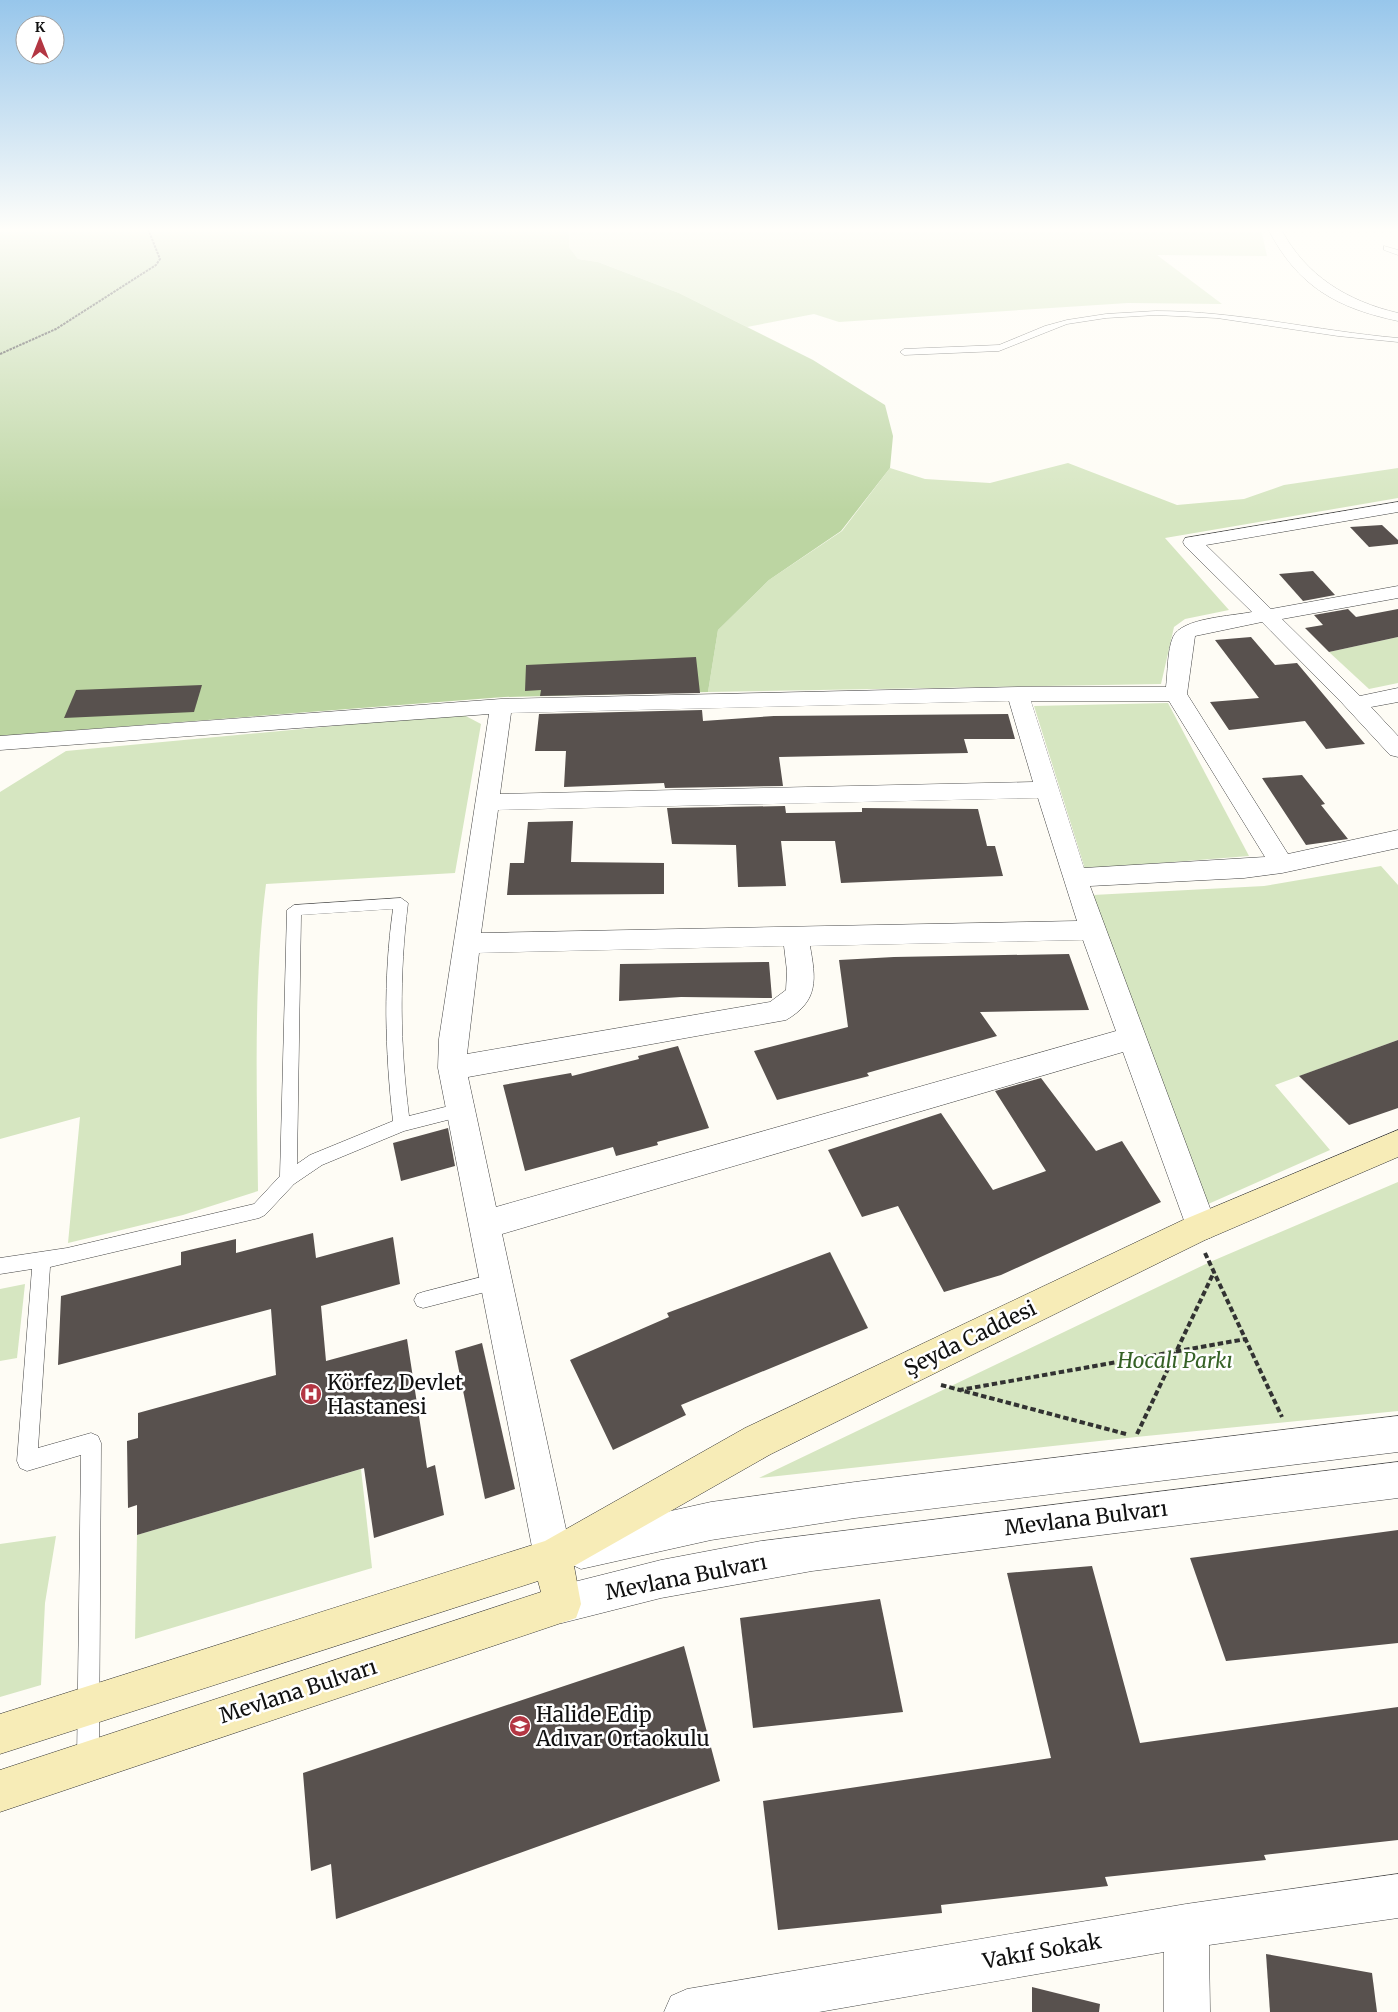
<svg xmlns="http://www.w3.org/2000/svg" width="1398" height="2012" font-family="Merriweather,serif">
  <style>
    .green { fill: #d6e6c1 }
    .forest { fill: #bcd5a2 }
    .building { fill: #58514e }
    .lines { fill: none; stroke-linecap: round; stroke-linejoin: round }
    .service-casing { stroke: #434343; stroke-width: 1 }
    .minor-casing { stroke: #434343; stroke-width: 1 }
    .tertiary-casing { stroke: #434343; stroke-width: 1 }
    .secondary-casing { stroke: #323232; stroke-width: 1 }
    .path-far1 { stroke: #323232; stroke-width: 2; stroke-dasharray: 2.5 1; stroke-linecap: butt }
    .path { stroke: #323232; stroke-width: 4; stroke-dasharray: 5.5 3; stroke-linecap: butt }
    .service { fill: #fff; fill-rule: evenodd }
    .minor { fill: #fff; fill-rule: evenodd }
    .tertiary { fill: #fff; fill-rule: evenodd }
    .secondary { fill: #f7ecb7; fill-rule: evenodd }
    .labels { text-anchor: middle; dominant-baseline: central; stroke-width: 5; stroke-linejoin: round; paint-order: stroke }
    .near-street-label { font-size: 21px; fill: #101010; stroke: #fff }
    .near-park-label { font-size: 21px; font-style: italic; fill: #366227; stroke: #fff }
    .near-poi-label { font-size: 21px; fill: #101010; stroke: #fff; text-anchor: start }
  </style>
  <rect width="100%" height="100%" fill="#fefcf5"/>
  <!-- green -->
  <g class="green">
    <polygon points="569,229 1261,229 1267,256 1157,255 1222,304 1128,303 839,322 814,314 747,327 679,293 598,262 578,259 569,247"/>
    <polygon points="1068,463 1177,505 1244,499 1284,485 1398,468 1398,498 1165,538 1229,610 1185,619 1174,627 1161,684 708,692 718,630 769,580 842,531 890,468 925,479 990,483"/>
    <polygon points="1398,637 1398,683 1369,689 1329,652"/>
    <polygon points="1168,703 1249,856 1085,869 1034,706"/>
    <path d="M462 714 481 724 455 873 266 884C253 985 257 1089 258 1191L183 1215 68 1243 80 1117 0 1139V792L66 751Z"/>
    <polygon points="1381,866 1398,885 1398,1040 1275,1085 1330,1150 1206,1205 1093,895 1264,886"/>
    <polygon points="1398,1182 1398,1411 1136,1437 759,1478 1210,1262"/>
    <polygon points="25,1284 17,1358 0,1361 0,1289"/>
    <polygon points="361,1469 372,1568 135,1639 137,1535"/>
    <polygon points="56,1536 45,1603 41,1685 0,1697 0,1544"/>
  </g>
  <!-- forest -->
  <polygon class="forest" points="0,229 569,229 569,247 578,259 598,262 679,293 813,360 885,405 893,436 890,468 841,531 769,580 718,630 708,692 504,697 0,736"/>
  <!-- building -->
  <g class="building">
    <polygon points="1382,525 1398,540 1398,544 1369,547 1350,527"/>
    <polygon points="1313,571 1335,595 1303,601 1279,574"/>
    <polygon points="1348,609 1356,617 1398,609 1398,637 1329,652 1305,628 1323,625 1314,615"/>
    <polygon points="1251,637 1275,665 1297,663 1365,744 1326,749 1305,721 1229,730 1210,702 1259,698 1215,640"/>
    <polygon points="696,657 700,693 540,696 541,690 525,691 526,665"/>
    <polygon points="202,685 194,712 64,718 76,690"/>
    <polygon points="702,710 703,721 774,716 1008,714 1015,739 964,739 968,753 779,757 783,786 665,788 664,783 564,787 566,751 535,751 539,714"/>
    <polygon points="1302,775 1325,804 1321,805 1348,839 1306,845 1262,778"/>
    <polygon points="785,806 786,813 862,812 862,808 978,809 987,846 995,846 1003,876 841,883 835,841 781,841 786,886 738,887 736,845 672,844 667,808"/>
    <polygon points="573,821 571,862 664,863 664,894 507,895 510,863 524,863 528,822"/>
    <polygon points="1069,954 1089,1010 980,1012 997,1036 867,1073 869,1076 777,1100 754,1051 848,1027 839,960 894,957"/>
    <polygon points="769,962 772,998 681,997 619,1001 620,964"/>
    <polygon points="1398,1040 1398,1108 1349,1125 1299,1076"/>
    <polygon points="678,1046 709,1128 657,1142 658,1145 616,1156 613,1147 525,1171 503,1085 571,1073 572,1076 639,1059 638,1056"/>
    <polygon points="1041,1078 1096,1151 1122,1141 1161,1202 1001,1275 944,1292 898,1206 862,1217 828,1150 941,1113 993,1190 1046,1171 995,1091"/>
    <polygon points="448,1128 455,1166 401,1181 393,1143"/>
    <polygon points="313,1233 316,1258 393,1237 400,1284 321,1306 326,1361 407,1339 427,1468 435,1465 444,1515 374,1538 364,1468 137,1535 137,1505 128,1508 127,1441 138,1438 138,1413 276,1375 271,1309 58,1365 61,1296 181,1265 181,1252 236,1239 236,1253"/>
    <polygon points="830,1252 868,1328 681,1405 686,1415 613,1450 570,1360 669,1317 667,1313"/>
    <polygon points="482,1343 515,1489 485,1499 455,1351"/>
    <polygon points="1398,1530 1398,1643 1226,1661 1190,1558"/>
    <polygon points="1092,1566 1140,1743 1398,1707 1398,1840 1264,1855 1266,1860 1105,1877 1108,1886 941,1905 942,1913 778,1930 763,1801 1051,1758 1007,1573"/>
    <polygon points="880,1599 903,1712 753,1728 740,1618"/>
    <polygon points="684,1646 720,1781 336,1919 331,1864 311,1871 303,1773"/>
    <polygon points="1266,1954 1372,1973 1377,2012 1270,2012"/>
    <polygon points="1032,1987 1100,2004 1099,2012 1032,2012"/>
  </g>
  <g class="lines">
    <!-- service casing -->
    <g class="service-casing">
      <g id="service">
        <polygon points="1384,246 1398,250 1398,255 1384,250"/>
        <path d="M1156 311C1238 311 1317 331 1398 338V342L1338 336 1217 318 1156 315 1106 318 1067 324 999 351 904 355 900 352 904 349 999 345 1045 326 1067 320 1106 314Z"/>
        <path d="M401 898 408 903C399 975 400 1045 409 1116L461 1103 467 1105 469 1110 467 1115 404 1131 322 1165 294 1184 265 1215 259 1218 50 1267 38 1448 91 1433 98 1436 101 1443 99 1760 96 1768 88 1771 80 1768 77 1760 81 1455 27 1471 20 1468 17 1461 32 1269 0 1274V1258L67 1248 254 1204 280 1176 287 910 294 905ZM393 909C383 980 385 1050 393 1121L310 1155 297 1164 301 915Z"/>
        <polygon points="497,1273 503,1275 506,1281 503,1287 497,1289 423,1308 417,1306 414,1300 417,1294 423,1292"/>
      </g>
    </g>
    <!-- minor casing -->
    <g class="minor-casing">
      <g id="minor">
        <path d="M1268 229H1281C1306 276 1347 301 1398 313V321C1337 308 1298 287 1268 229Z"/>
        <path d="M1398 502V512L1206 545 1271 609 1398 586V598L1282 619 1360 696 1398 688V702L1371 707 1398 736V757L1390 755 1342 703 1262 622 1195 636 1187 694 1288 854 1398 830V848L1282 873 1244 878 1090 886 1217 1227 1212 1237 1201 1241 1190 1237 1123 1052 502 1234 572 1557 566 1570 553 1576 540 1570 534 1557 438 1068 439 1039 489 714 0 750V736L501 699 1018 687H1166C1168 672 1167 651 1173 637 1181 618 1232 616 1252 612L1185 546 1183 542 1185 538ZM1009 701 1033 782 500 794 511 713ZM1031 701H1169L1265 857 1084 868ZM1038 798 1077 921 481 933 498 810ZM1083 940 1116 1031 496 1207 468 1077 786 1020C819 1001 816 979 810 946ZM784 946 787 971 786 990 770 1002 467 1054 479 953Z"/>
        <polygon points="1398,1874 1398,1918 1209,1945 1210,2012 1164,2012 1164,1952 819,2012 664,2012 671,1996 687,1989 1186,1904"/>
      </g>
    </g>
    <!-- tertiary casing -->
    <g class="tertiary-casing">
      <g id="tertiary">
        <polygon points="1398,1416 1398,1452 855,1518 711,1540 581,1569 568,1563 562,1550 568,1537 581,1531 711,1502 855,1482"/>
        <polygon points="1398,1462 1398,1498 812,1571 661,1598 562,1623 548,1618 543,1604 548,1590 562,1585 661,1560 761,1541"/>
      </g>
    </g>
    <!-- secondary casing -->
    <g class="secondary-casing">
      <polygon id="secondary" points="1398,1130 1398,1157 1205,1240 771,1454 574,1566 581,1604 576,1618 0,1812 0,1770 541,1592 538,1581 0,1754 0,1714 545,1541 745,1428 1183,1220"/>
    </g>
    <!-- path-far1 -->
    <polyline class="path-far1" points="0,354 56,329 156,265 160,259 148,229"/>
    <!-- path -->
    <g class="path">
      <polyline points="1205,1253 1282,1417"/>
      <polyline points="941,1385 960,1390"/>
      <polyline points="1126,1434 960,1390 1246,1339"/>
      <polyline points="1137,1434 1214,1272"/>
    </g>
    <!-- service -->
    <use href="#service" class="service"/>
    <!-- minor -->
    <use href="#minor" class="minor"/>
    <!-- tertiary -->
    <use href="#tertiary" class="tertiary"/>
    <!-- secondary -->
    <use href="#secondary" class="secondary"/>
  </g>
  <!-- sky -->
  <linearGradient id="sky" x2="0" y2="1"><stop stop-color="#97c6eb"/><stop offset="0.45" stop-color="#fffefa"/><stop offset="1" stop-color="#fffefa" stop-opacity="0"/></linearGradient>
  <rect width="1398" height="511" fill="url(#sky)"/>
  <!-- icons -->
  <defs>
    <g id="hospital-disc" transform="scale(1.125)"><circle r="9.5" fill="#b33643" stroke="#fff"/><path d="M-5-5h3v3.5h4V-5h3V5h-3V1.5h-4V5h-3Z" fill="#fff"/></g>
    <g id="school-disc" transform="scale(1.125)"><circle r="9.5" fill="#b33643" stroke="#fff"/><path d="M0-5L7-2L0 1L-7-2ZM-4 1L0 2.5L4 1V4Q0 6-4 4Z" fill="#fff"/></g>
  </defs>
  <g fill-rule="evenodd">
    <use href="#hospital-disc" x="311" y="1394"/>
    <use href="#school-disc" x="520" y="1726"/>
  </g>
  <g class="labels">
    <!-- near-street labels -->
    <g class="near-street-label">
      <text transform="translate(970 1338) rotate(-26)">Şeyda Caddesi</text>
      <text transform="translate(1086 1518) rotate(-7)">Mevlana Bulvarı</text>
      <text transform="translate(686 1577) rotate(-11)">Mevlana Bulvarı</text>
      <text transform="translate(298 1691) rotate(-18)">Mevlana Bulvarı</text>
      <text transform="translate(1042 1951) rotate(-10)">Vakıf Sokak</text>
    </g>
    <!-- near-park labels -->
    <g class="near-park-label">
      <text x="1175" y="1360">Hocalı Parkı</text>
    </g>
    <!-- near-poi labels -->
    <g class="near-poi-label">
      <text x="327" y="1382">Körfez Devlet<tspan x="327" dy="24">Hastanesi</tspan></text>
      <text x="536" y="1714">Halide Edip<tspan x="536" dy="24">Adıvar Ortaokulu</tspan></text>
    </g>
  </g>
  <!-- north arrow -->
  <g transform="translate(40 40)"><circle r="24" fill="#ffffff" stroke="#9f9f9f"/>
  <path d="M0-4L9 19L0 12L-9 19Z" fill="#b33643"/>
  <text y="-8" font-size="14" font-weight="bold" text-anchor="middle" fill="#101010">K</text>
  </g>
</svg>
